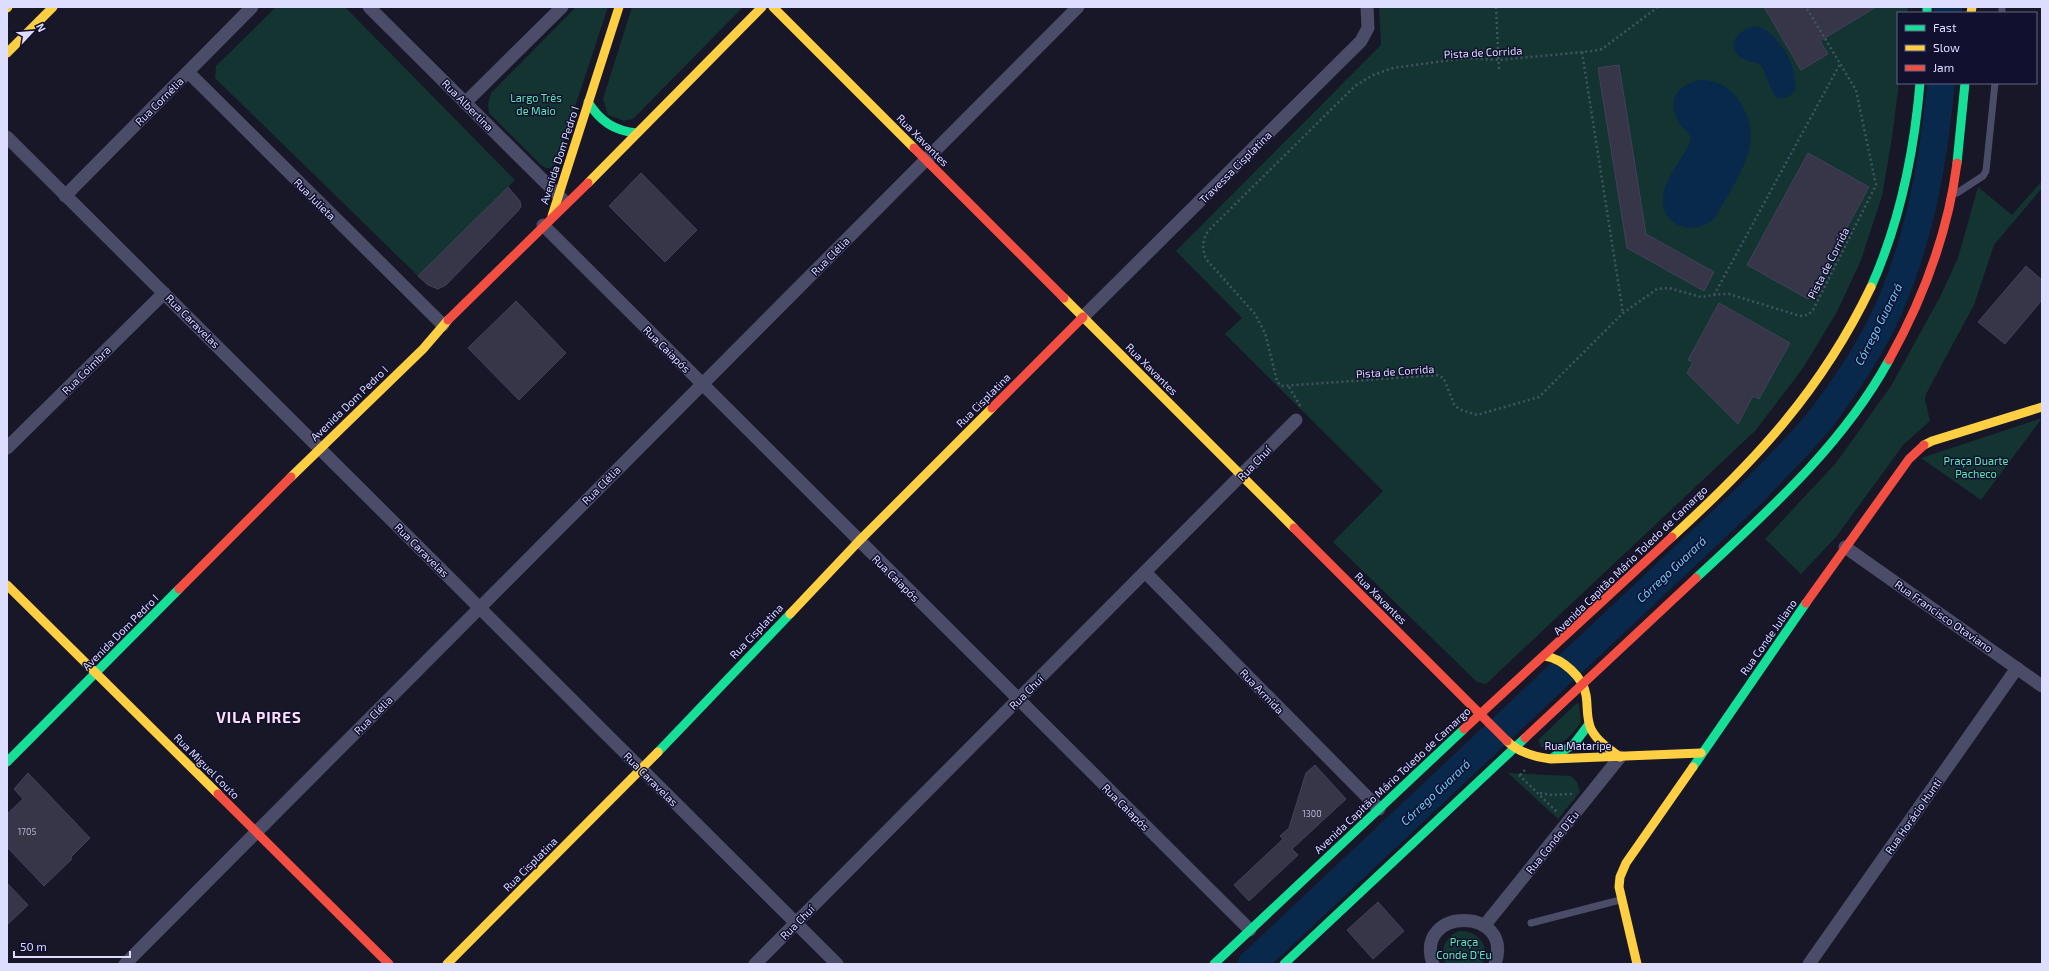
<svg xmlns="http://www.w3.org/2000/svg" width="2049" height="971" font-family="'Exo 2',sans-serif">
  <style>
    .green { fill: #133431 }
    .water { fill: #08294c }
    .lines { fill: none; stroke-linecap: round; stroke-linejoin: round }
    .river { stroke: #08294c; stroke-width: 28 }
    .building { fill: #363648; stroke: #42415a }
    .path { stroke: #425462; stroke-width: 2.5; stroke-dasharray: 2 3; stroke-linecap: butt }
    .lane { stroke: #4b4d68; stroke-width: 7 }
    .street { stroke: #4b4d68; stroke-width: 13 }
    .fast { stroke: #16e098; stroke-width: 9 }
    .slow { stroke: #ffcf43; stroke-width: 9 }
    .jam { stroke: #f24e42; stroke-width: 9 }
    .labels { text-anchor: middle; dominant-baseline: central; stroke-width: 3; stroke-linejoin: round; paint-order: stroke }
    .number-label { font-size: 9px; fill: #b3b3d1 }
    .street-label { font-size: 11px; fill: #ddf; stroke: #11102e }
    .park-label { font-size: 11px; fill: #5deab5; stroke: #11102e }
    .water-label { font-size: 12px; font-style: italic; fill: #6bceff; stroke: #11102e }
    .district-label { font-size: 15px; font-weight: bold; letter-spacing: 1px; fill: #ffdff7; stroke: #11102e }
  </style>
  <rect width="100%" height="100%" fill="#171727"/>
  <!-- green -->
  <g class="green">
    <polygon points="276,7 345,7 515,180 418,276 215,78 216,66"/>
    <polygon points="576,7 608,7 557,161 551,168 546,168 541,165 489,113 488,103 491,93"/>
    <polygon points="632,7 743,7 633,119 624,121 608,115 603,99"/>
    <polygon points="1379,7 1908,7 1907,13 1898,13 1899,83 1892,138 1882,196 1861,260 1837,312 1803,368 1756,430 1486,684 1477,682 1333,542 1383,491 1225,334 1242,318 1176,251 1381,45"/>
    <polygon points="2042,181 2042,188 1994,245 1974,305 1926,394 1925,399 1930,421 1904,444 1836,537 1801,574 1765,539 1836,463 1891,386 1940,297 1958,258 1978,187 2012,215"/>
    <polygon points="2042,418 1981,500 1921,458"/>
    <path d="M1577 703 1579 704 1581 722C1571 736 1560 749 1541 747L1538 740Z"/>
    <polygon points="1508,773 1571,776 1577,782 1580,792 1558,819"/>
    <path d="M1459 931C1478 930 1491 946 1482 964H1446C1439 950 1445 937 1459 931Z"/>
  </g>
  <!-- water -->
  <g class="water">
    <path d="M1755 26C1779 31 1798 67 1795 91 1789 97 1785 99 1777 98 1769 90 1768 75 1761 65 1754 61 1745 62 1740 57 1724 44 1740 29 1755 26Z"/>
    <path d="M1701 80C1716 80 1728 86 1737 98 1769 140 1737 177 1717 215 1698 239 1660 227 1663 197 1665 175 1685 159 1691 138 1688 130 1681 128 1678 121 1666 98 1679 84 1701 80Z"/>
  </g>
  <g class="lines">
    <!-- river -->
    <g class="river">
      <polyline points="1948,13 1948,7"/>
      <path d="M1252 964 1753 492C1775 468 1804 441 1823 416 1850 380 1878 337 1894 296 1922 228 1934 155 1941 83"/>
    </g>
  </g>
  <!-- building -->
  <g class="building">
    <polygon points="1764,7 1876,7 1820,41 1828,54 1801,70"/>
    <polygon points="1619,65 1646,234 1714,272 1704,291 1627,248 1598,68"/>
    <polygon points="1808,153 1869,187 1808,299 1747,265"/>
    <polygon points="641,173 697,230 665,262 609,206"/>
    <polygon points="508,187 520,201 521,207 517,212 446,285 438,289 428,285 418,276"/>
    <polygon points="2026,266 2042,280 2042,300 2005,344 1978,322"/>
    <polygon points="516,301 566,353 519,400 468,348"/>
    <polygon points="1719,303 1790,343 1759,399 1753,396 1738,424 1687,373 1693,362 1688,360"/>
    <polygon points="1315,765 1346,799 1292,849 1298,855 1249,901 1234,885 1283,839 1280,836 1289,828 1306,773"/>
    <polygon points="28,773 90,838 71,857 72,859 44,886 7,847 7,814 23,799 14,789"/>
    <polygon points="7,883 28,905 7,925"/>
    <polygon points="1378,902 1404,931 1373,959 1347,930"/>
  </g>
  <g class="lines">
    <!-- path -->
    <g class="path">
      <polyline points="1496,7 1499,69"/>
      <path d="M1658 7 1602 49 1593 51 1500 60 1466 58 1393 68 1373 75 1355 86 1208 231C1202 241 1202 248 1206 259L1255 314 1265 333 1277 381 1281 386 1439 375 1444 379 1454 404 1459 409 1477 415 1539 397 1623 313 1657 289 1669 288 1701 297 1721 294H1729L1800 316 1808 315 1813 310 1876 185 1856 90 1806 7"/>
      <polyline points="1582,52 1623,313"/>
      <polyline points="1714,295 1840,64"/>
      <polyline points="1289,387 1301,407"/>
      <polyline points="1519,775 1558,813"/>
      <polyline points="1520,775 1526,769"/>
      <polyline points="1540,793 1552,795 1572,794"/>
    </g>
    <!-- lane -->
    <g class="lane">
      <polyline points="2002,13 2002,7"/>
      <polyline points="1957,193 1983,176 1986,171 1995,83"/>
      <polyline points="1531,923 1620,900"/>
    </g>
    <!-- street -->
    <g class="street">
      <polyline points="369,7 563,200"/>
      <polyline points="188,72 443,325"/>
      <polyline points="465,103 562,7"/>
      <polyline points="7,137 837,964"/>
      <polyline points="65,196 252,7"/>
      <polyline points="543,225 1250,930"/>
      <polyline points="1083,317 1361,41 1368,28 1367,7"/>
      <polyline points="7,448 164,293"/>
      <polyline points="1845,547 2042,686"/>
      <polyline points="1145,572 1379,809"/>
      <polyline points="1484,926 1620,757"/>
      <polyline points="125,964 1078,7"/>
      <polyline points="755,964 1296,420"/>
      <path d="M1433 964C1413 906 1515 906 1495 964"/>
      <polyline points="1809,964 2017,668"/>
    </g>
    <!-- fast -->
    <g class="fast">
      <polyline points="1927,7 1927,13"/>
      <path d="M588 102C600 121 614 131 637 133"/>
      <polyline points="1957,163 1965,83"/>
      <path d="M1871 287C1900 222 1914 154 1920 83"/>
      <path d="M1696 578C1767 512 1842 446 1889 360"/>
      <polyline points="658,752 790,614"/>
      <polyline points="1552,758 1574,744 1589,724"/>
      <polyline points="7,762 179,589"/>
      <polyline points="1693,767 1806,603"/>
      <polyline points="1214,964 1464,729"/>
      <polyline points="1284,964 1525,738"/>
    </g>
    <!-- slow -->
    <g class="slow">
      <polyline points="773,7 914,148"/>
      <polyline points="7,8 8,7"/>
      <polyline points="1971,13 1972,7"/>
      <polyline points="7,53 53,7"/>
      <polyline points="588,183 762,7"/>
      <polyline points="552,216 619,7"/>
      <polyline points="1064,298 1294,528"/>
      <polyline points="1924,445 1932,441 2042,407"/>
      <polyline points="291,477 423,349 448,320"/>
      <path d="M1672 537C1756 460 1821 391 1871 287"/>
      <polyline points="7,585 218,794"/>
      <polyline points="790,614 859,541 992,408"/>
      <path d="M1545 656C1563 659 1583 677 1586 695 1588 706 1586 718 1591 729 1597 741 1609 749 1620 757"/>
      <path d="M1507 741C1519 753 1535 757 1551 759L1701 753"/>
      <polyline points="447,964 658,752"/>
      <polyline points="1637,964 1619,887 1620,877 1626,863 1693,767"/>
    </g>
    <!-- jam -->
    <g class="jam">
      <polyline points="914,148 1064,298"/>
      <polyline points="448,320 588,183"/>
      <path d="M1889 360C1923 299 1948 233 1957 163"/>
      <polyline points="992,408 1083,317"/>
      <polyline points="1294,528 1507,741"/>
      <polyline points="179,589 291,477"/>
      <polyline points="1806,603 1909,459 1924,445"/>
      <polyline points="1464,729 1672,537"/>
      <polyline points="1525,738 1696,578"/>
      <polyline points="218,794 389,964"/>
    </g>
  </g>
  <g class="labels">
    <!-- number labels -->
    <g class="number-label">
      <text x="1312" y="813">1300</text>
      <text x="27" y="831">1705</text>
    </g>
    <!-- street labels -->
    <g class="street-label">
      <text transform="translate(1483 52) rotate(-3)">Pista de Corrida</text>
      <text transform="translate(159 101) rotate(-45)">Rua Cornélia</text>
      <text transform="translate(468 105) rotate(45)">Rua Albertina</text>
      <text transform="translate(923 140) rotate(45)">Rua Xavantes</text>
      <text transform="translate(559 155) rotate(-72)">Avenida Dom Pedro I</text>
      <text transform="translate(1235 167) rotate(-45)">Travessa Cisplatina</text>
      <text transform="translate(315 199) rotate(45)">Rua Julieta</text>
      <text transform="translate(830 256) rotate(-45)">Rua Clélia</text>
      <text transform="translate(1828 263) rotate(-63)">Pista de Corrida</text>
      <text transform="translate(193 321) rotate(45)">Rua Caravelas</text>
      <text transform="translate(667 349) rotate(45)">Rua Caiapós</text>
      <text transform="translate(1152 369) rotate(45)">Rua Xavantes</text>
      <text transform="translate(86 370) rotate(-45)">Rua Coimbra</text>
      <text transform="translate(1395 371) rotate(-4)">Pista de Corrida</text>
      <text transform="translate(983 400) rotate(-45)">Rua Cisplatina</text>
      <text transform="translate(349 403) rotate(-44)">Avenida Dom Pedro I</text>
      <text transform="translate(1254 463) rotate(-46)">Rua Chuí</text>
      <text transform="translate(601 485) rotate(-45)">Rua Clélia</text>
      <text transform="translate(422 550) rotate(45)">Rua Caravelas</text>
      <text transform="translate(1630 560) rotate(-44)">Avenida Capitão Mário Toledo de Camargo</text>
      <text transform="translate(896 578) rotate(45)">Rua Caiapós</text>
      <text transform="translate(1381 598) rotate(45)">Rua Xavantes</text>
      <text transform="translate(1944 616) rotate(35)">Rua Francisco Otaviano</text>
      <text transform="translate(756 631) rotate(-46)">Rua Cisplatina</text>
      <text transform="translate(120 632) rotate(-45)">Avenida Dom Pedro I</text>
      <text transform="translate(1768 637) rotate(-55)">Rua Conde Juliano</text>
      <text transform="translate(1262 691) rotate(46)">Rua Armida</text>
      <text transform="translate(1026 692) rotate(-45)">Rua Chuí</text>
      <text transform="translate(373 715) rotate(-45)">Rua Clélia</text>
      <text x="1578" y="745">Rua Mataripe</text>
      <text transform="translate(207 766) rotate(45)">Rua Miguel Couto</text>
      <text transform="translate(651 779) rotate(45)">Rua Caravelas</text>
      <text transform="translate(1392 780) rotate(-43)">Avenida Capitão Mário Toledo de Camargo</text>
      <text transform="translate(1126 807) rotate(45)">Rua Caiapós</text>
      <text transform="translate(1913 816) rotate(-55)">Rua Horácio Hunti</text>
      <text transform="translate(1552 842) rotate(-51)">Rua Conde D'Eu</text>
      <text transform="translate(530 864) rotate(-45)">Rua Cisplatina</text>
      <text transform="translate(797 922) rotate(-45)">Rua Chuí</text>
    </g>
    <!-- park labels -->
    <g class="park-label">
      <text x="536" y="97">Largo Três<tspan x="536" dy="13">de Maio</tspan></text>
      <text x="1976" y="460">Praça Duarte<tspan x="1976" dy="13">Pacheco</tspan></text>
      <text x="1464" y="941">Praça<tspan x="1464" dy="13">Conde D'Eu</tspan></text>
    </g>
    <!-- water labels -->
    <g class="water-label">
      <text transform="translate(1878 324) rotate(-63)">Córrego Guarará</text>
      <text transform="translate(1671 569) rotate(-43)">Córrego Guarará</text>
      <text transform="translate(1435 792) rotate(-43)">Córrego Guarará</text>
    </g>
    <!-- district labels -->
    <g class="district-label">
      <text x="259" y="717">VILA PIRES</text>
    </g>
  </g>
  <!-- border -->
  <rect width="2049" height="971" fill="none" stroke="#ddddff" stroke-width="16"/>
  <!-- legend -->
  <rect x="1897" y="12" width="140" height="72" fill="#11102e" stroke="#636282"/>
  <rect x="1905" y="25" width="20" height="6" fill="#16e098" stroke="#636282"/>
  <text x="1933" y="32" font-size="12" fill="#ddddff">Fast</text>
  <rect x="1905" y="45" width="20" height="6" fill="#ffcf43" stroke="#636282"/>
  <text x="1933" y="52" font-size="12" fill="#ddddff">Slow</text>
  <rect x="1905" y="65" width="20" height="6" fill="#f24e42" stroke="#636282"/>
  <text x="1933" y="72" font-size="12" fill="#ddddff">Jam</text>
  <!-- north arrow -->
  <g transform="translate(32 32) rotate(64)" stroke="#11102e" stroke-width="3" paint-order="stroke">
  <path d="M0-3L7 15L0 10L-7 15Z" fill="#ddddff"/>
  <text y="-6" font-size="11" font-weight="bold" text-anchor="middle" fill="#ddddff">N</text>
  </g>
  <!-- scale -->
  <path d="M14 951v6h116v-6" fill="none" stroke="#ddddff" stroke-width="2"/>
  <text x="20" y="951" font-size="12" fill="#ddddff" stroke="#11102e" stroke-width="3" paint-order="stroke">50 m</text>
</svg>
